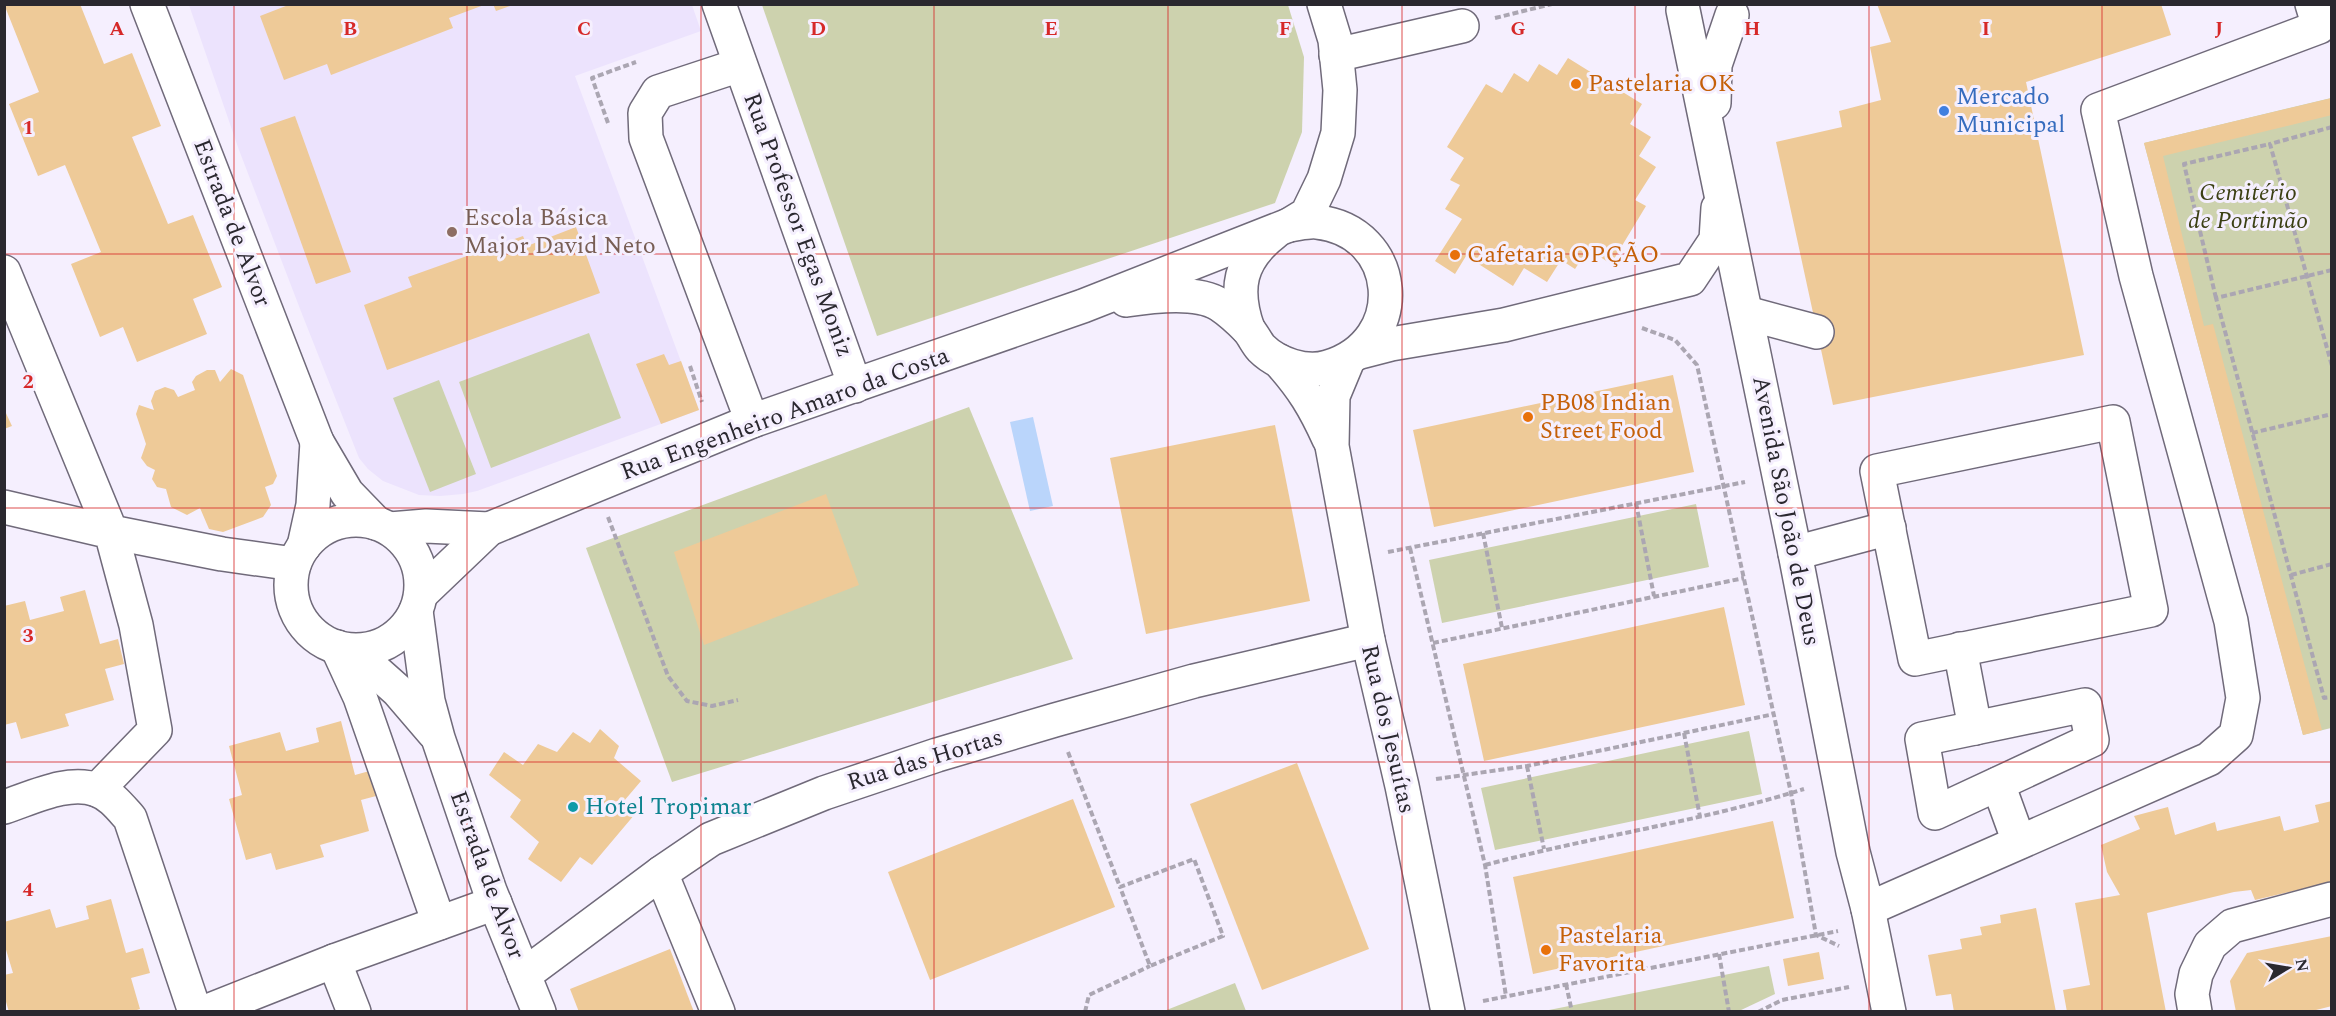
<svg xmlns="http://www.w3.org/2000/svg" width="2336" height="1016" font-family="Spectral,serif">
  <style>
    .built { fill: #ece3fd }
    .green { fill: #cdd2ae }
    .water { fill: #bad5fb }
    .building { fill: #eeca98 }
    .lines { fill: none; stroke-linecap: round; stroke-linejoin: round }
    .minor-casing { stroke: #706a7a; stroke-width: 36 }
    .path { stroke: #aba6b2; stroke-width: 4; stroke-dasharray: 6 3; stroke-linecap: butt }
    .minor { stroke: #fff; stroke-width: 33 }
    .grid { fill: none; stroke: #d62828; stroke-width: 1.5; stroke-opacity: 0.55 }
    .food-dot { fill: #e8710a; stroke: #f5effe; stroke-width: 2 }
    .shop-dot { fill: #3f7fe0; stroke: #f5effe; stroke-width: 2 }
    .education-dot { fill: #8d6e63; stroke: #f5effe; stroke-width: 2 }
    .culture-dot { fill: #0f9aa8; stroke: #f5effe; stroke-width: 2 }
    .labels { text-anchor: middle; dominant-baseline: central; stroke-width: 6; stroke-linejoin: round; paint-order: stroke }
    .food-label { font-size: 24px; fill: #c56008; stroke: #f5effe; text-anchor: start }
    .shop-label { font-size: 24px; fill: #366cbe; stroke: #f5effe; text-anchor: start }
    .park-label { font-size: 24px; font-style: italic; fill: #3c4014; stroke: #f5effe }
    .education-label { font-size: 24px; fill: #785e54; stroke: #f5effe; text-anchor: start }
    .street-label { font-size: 24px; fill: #2a282f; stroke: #f5effe }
    .culture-label { font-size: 24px; fill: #0d838f; stroke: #f5effe; text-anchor: start }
    .grid-label { font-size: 20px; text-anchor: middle; font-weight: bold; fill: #d62828; stroke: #f5effe; stroke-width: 6; stroke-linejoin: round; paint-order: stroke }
  </style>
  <rect width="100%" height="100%" fill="#f5effe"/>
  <!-- built -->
  <polygon class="built" points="189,5 692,5 701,31 575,76 699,410 477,491 463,494 440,496 419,495 383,481 368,469 359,458 302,314 239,150"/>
  <!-- green -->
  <g class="green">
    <polygon points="762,5 1288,5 1304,57 1302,132 1275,203 877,336"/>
    <polygon points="2331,98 2331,728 2303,735 2144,143"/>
    <polygon points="589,333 621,418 491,468 459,382"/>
    <polygon points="439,380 476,474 430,492 393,398"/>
    <polygon points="969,407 1073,659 672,782 586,548"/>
    <polygon points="1696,504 1709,567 1442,623 1429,560"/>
    <polygon points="1749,731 1762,794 1495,850 1481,788"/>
    <polygon points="1769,966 1775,994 1739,1011 1544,1011"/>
    <polygon points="1235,983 1246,1011 1164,1011"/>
  </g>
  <!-- water -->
  <polygon class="water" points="1033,417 1053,506 1030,511 1010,422"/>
  <!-- building -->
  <g class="building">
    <polygon points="4,4 80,4 104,64 132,53 161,126 132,137 168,224 193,215 222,287 193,299 207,334 137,362 123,327 100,337 71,264 101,252 65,165 38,176 9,104 39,92"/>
    <polygon points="291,4 484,4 484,5 449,18 453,28 331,75 327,64 284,80 260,16"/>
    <polygon points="493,4 513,4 513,5 496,11"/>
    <polygon points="1877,4 2161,4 2171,35 2026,82 2084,355 1833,405 1776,142 1842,127 1839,111 1881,100 1870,47 1891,42"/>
    <polygon points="1568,58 1642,104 1630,124 1651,137 1639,156 1656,167 1635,200 1646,206 1611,264 1588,249 1575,269 1561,260 1547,282 1524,268 1513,286 1466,256 1455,274 1435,261 1462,219 1445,209 1460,185 1450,180 1464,158 1447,147 1486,84 1502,93 1514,73 1528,82 1539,64 1557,75"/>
    <polygon points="2332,98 2332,115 2163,156 2204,326 2213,324 2322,730 2303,735 2144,143"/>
    <polygon points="295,116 351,272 316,284 260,128"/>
    <polygon points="576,227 600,293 387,370 364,305 412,287 408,277 523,236 527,246"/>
    <polygon points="664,354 669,365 681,361 699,410 661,424 636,364"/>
    <polygon points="231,369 243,375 277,476 273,484 265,487 271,505 263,517 223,532 209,529 200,508 187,515 171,507 166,489 157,487 152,479 155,470 147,466 141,458 146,444 136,414 139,405 154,410 151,401 155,391 165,387 174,390 178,397 195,390 192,382 196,376 207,370 215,370 220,382"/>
    <polygon points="1673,375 1694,472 1434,527 1413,430"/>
    <polygon points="4,409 12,426 4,429"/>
    <polygon points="1275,425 1310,601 1146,634 1110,458"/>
    <polygon points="826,494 859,585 704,645 674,552"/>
    <polygon points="85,590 100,644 118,639 124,664 105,669 114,700 65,714 69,726 21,739 16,722 4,725 4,606 25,601 30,620 64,611 60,597"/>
    <polygon points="1724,607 1745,705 1484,761 1463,664"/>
    <polygon points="341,721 355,775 373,770 380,795 361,800 369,831 320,845 324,857 276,870 271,853 246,860 229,799 242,795 229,746 280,732 286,751 319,742 316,728"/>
    <polygon points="600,729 619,746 614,758 641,781 624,801 635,814 592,865 580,857 561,882 528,859 539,842 510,817 521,800 489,775 504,752 523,765 538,744 557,752 573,732 590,743"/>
    <polygon points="1297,763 1369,949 1262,990 1190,804"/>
    <polygon points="1073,799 1115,907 930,980 888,872"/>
    <polygon points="2332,801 2332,882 2255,900 2251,890 2234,892 2147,913 2166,1012 2067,1012 2063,990 2090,985 2075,903 2120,895 2107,872 2101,845 2140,829 2134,816 2168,807 2175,835 2215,822 2217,831 2280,816 2284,831 2319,822 2315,805"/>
    <polygon points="1773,821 1794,918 1533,974 1513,877"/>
    <polygon points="111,899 126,953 143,948 150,973 131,978 140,1009 131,1012 9,1012 4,995 4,975 13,973 4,943 4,922 50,909 56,928 89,919 86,906"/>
    <polygon points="2036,908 2056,1012 1954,1012 1951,994 1936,996 1928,955 1962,949 1960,939 1982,935 1980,927 2001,923 2000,915"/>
    <polygon points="2332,936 2332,1006 2308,1012 2236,1012 2230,981 2247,953"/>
    <polygon points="670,949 694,1012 579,1012 570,989"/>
    <polygon points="1819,952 1824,979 1788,986 1783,959"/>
  </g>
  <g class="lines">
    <!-- minor casing -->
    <g class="minor-casing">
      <g id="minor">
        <polyline points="147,4 317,442 347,493 376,523"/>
        <polyline points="719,4 855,386"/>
        <polyline points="1683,10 1795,553 1853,852 1868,909 1889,1012"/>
        <polyline points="1336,55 1462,26"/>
        <polyline points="740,65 658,92 645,113 646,138 752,421"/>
        <polyline points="1714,103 1715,65 1732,15"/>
        <polyline points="4,272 111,532 222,554 294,564"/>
        <path d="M1126 300C1152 296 1197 290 1220 305 1229 311 1240 321 1248 329 1253 335 1256 342 1261 348 1277 364 1306 374 1328 367 1411 342 1401 231 1317 222 1308 221 1298 224 1289 225"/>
        <polyline points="1746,313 1817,332"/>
        <path d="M1248 329C1234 289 1239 260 1274 233"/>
        <polyline points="1360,352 1391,344 1504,325 1690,279 1716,240 1718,208"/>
        <polyline points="1348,360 1333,396 1332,446 1368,640 1402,786 1448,1012"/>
        <path d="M1279 361C1303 388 1314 406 1329 439"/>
        <polygon points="2113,422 2151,610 1915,659 1877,471"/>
        <polyline points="4,507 111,532 136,625 155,730 97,790"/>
        <circle cx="356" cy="585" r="65"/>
        <polyline points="390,529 426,526 489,529"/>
        <polyline points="304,546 313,505 317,442"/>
        <polyline points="1795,553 1889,528"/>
        <polyline points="423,592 489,529 752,421 1083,306 1289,225 1307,214 1324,179 1338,133 1340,90 1335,40 1324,4"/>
        <polyline points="416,611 428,701 438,738 490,891 539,1012"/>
        <polyline points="337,647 360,697 439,923"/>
        <polyline points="1960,649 1975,728"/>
        <polyline points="353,651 398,691 434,733"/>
        <polygon points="2085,705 2092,740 1935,813 1922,739"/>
        <polyline points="1998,784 2019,842"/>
        <path d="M4 807C32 798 69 779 97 790 111 795 120 807 130 818L195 1012"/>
        <polyline points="661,873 718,1012"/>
        <polyline points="1868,909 2209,759 2236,735 2243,698 2231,621 2136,276 2098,110 2319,27 2312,4"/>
        <polyline points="334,961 354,1012"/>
        <polyline points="524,975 661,873 711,839 824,793 937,755 1055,720 1194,681 1368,640"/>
        <polyline points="205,1012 334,961 495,903"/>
        <polyline points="2195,1012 2192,994 2196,974 2210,945 2232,926 2332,899"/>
      </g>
    </g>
    <!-- path -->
    <g class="path">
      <polyline points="1495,18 1552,4"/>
      <polyline points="608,123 592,78 636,62"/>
      <polyline points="2332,127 2270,144 2332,366"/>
      <polyline points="2332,270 2216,298 2324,698 2332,697"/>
      <polyline points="2216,298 2184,164 2270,144"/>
      <polyline points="1642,328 1675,340 1697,365 1791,793 1816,935 1839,946"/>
      <polyline points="690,366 702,402"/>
      <polyline points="2252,433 2332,414"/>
      <polyline points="1636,503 1654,596"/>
      <polyline points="608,517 668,676 687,701 712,706 738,700"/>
      <polyline points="1483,533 1502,628"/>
      <polyline points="1410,548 1485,865 1506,996"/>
      <polyline points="1388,552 1745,482"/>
      <polyline points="2291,575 2332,564"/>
      <polyline points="1433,643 1744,578"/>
      <polyline points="1684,733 1700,817"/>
      <polyline points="1068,752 1120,887 1194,859 1223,936 1150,966 1120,887"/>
      <polyline points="1527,766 1544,849"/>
      <polyline points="1436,779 1527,766 1774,714"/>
      <path d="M1485 865C1590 837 1699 822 1804 789"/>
      <polyline points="1719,954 1729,1012"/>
      <polyline points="1566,984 1572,1012"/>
      <polyline points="1483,1001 1838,931"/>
      <polyline points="1085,1012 1089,995 1150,966"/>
      <polyline points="1758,1012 1782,1000 1849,987"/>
    </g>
    <!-- minor -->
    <use href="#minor" class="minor"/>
  </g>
  <!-- grid -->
  <path class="grid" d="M234 4V1012M467 4V1012M701 4V1012M934 4V1012M1168 4V1012M1402 4V1012M1635 4V1012M1869 4V1012M2102 4V1012M4 254H2332M4 508H2332M4 762H2332"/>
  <!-- markers -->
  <g class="food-dot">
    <circle cx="1576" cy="84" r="6"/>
    <circle cx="1455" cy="255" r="6"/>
    <circle cx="1528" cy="417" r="6"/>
    <circle cx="1546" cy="950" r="6"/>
  </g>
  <circle class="shop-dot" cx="1944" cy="111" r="6"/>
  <circle class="education-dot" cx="452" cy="232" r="6"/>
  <circle class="culture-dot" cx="573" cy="807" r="6"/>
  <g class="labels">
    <!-- food labels -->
    <g class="food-label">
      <text x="1588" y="84">Pastelaria OK</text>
      <text x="1467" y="255">Cafetaria OPÇÃO</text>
      <text x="1540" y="403">PB08 Indian<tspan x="1540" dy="28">Street Food</tspan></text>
      <text x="1558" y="936">Pastelaria<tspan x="1558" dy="28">Favorita</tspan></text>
    </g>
    <!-- shop labels -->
    <g class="shop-label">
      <text x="1956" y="97">Mercado<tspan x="1956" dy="28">Municipal</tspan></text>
    </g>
    <!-- park labels -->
    <g class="park-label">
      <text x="2248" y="193">Cemitério<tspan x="2248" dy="28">de Portimão</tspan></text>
    </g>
    <!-- education labels -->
    <g class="education-label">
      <text x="464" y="218">Escola Básica<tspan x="464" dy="28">Major David Neto</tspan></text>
    </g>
    <!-- street labels -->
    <g class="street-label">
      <text transform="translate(232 223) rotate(69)">Estrada de Alvor</text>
      <text transform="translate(798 225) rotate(70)">Rua Professor Egas Moniz</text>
      <text transform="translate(785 414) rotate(-20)">Rua Engenheiro Amaro da Costa</text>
      <text transform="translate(1786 511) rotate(79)">Avenida São João de Deus</text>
      <text transform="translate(1388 729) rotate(77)">Rua dos Jesuítas</text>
      <text transform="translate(925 760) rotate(-17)">Rua das Hortas</text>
      <text transform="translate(487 875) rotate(70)">Estrada de Alvor</text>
    </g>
    <!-- culture labels -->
    <g class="culture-label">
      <text x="585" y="807">Hotel Tropimar</text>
    </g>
  </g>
  <g class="grid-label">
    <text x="117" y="35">A</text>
    <text x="350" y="35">B</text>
    <text x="584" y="35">C</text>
    <text x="818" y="35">D</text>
    <text x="1051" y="35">E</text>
    <text x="1285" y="35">F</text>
    <text x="1518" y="35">G</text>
    <text x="1752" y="35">H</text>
    <text x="1986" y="35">I</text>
    <text x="2219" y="35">J</text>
    <text x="28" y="134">1</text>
    <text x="28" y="388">2</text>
    <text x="28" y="642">3</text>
    <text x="28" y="896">4</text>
  </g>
  <!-- border -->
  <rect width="2336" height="1016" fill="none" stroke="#2a282f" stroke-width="12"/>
  <!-- north arrow -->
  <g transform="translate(2288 968) rotate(79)" stroke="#f5effe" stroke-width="4.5" paint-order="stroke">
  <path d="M0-4.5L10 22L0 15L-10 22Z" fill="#2a282f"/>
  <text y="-9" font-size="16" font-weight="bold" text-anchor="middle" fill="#2a282f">N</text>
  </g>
</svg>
